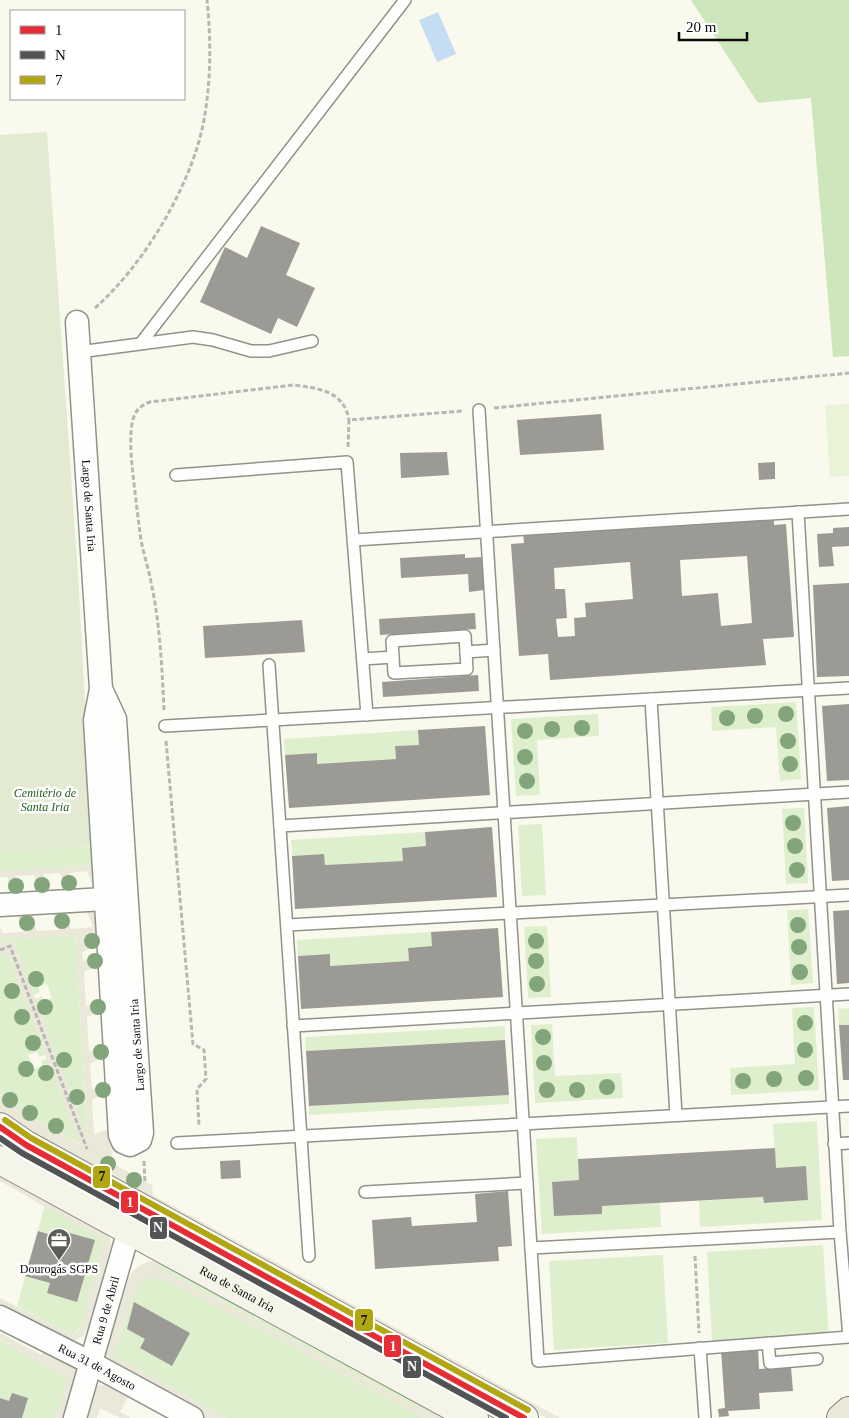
<svg xmlns="http://www.w3.org/2000/svg" width="849" height="1418" font-family="'Times New Roman',serif">
  <style>
    .green { fill: #deefce }
    .forest { fill: #cde6bc }
    .cemetery { fill: #e2ead2 }
    .pitch { fill: #e9f3d7 }
    .plaza { fill: #e9e8d9 }
    .water { fill: #c5ddf2 }
    .building { fill: #9c9a94; fill-rule: evenodd }
    .lines { fill: none; stroke-linecap: round; stroke-linejoin: round }
    .lane-casing { stroke: #92928c; stroke-width: 14 }
    .street-casing { stroke: #92928c; stroke-width: 25 }
    .secondary-casing { stroke: #898883; stroke-width: 30 }
    .primary-casing { stroke: #7f7f7a; stroke-width: 30 }
    .path { stroke: #b7b7b5; stroke-width: 3; stroke-dasharray: 5 2.5; stroke-linecap: butt }
    .lane { stroke: #fefefc; stroke-width: 11 }
    .street { stroke: #fefefc; stroke-width: 22 }
    .secondary { stroke: #f4f4e8; stroke-width: 28 }
    .primary { stroke: #ebe9d7; stroke-width: 28 }
    .bus-1-casing { stroke: #fff; stroke-width: 10 }
    .bus-2-casing { stroke: #fff; stroke-width: 10 }
    .bus-3-casing { stroke: #fff; stroke-width: 10 }
    .bus-1 { stroke: #e62c34; stroke-width: 6 }
    .bus-2 { stroke: #525353; stroke-width: 6 }
    .bus-3 { stroke: #b1a712; stroke-width: 6 }
    .tree { fill: #83a57b }
    .labels { text-anchor: middle; dominant-baseline: central; stroke-width: 5; stroke-linejoin: round; paint-order: stroke }
    .street-label { font-size: 12px; fill: #0a0a0a; stroke: #fff }
    .park-label { font-size: 12px; font-style: italic; fill: #22601d; stroke: #fff }
    .poi-label { font-size: 12px; fill: #0a0a0a; stroke: #fff }
    .line-badge { stroke: #fff; stroke-width: 2 }
    .badge-label { font-size: 14px; text-anchor: middle; font-weight: bold; fill: #fff }
    .pale-badge-label { font-size: 14px; text-anchor: middle; font-weight: bold; fill: #111 }
  </style>
  <rect width="100%" height="100%" fill="#faf9ed"/>
  <!-- green -->
  <g class="green">
    <polygon points="796,702 801,779 780,781 776,727 712,731 711,707"/>
    <polygon points="598,714 599,736 537,740 540,795 516,796 511,719"/>
    <polygon points="418,730 419,745 395,746 396,759 317,764 317,753 285,755 284,739"/>
    <polygon points="804,808 808,883 786,884 782,809"/>
    <polygon points="542,824 546,895 522,896 518,825"/>
    <polygon points="425,832 426,846 402,848 403,861 325,865 324,854 292,856 291,840"/>
    <polygon points="93,846 95,865 0,871 0,852"/>
    <polygon points="808,909 813,983 791,985 787,910"/>
    <polygon points="547,926 551,997 528,998 524,927"/>
    <polygon points="431,932 432,946 408,948 409,961 330,966 330,954 298,956 297,940"/>
    <polygon points="75,935 88,1139 35,999 42,996 44,1001 52,998 47,984 38,987 40,992 34,995 13,940 0,944 0,939"/>
    <polygon points="7,953 46,1054 39,1057 37,1052 28,1055 34,1069 42,1066 41,1061 47,1058 80,1144 10,1105 5,1100 0,1089 0,955"/>
    <polygon points="814,1007 819,1090 731,1095 730,1068 795,1064 792,1008"/>
    <polygon points="849,1008 849,1025 839,1025 838,1009"/>
    <polygon points="552,1024 555,1076 621,1073 623,1098 535,1103 531,1025"/>
    <polygon points="505,1026 505,1040 306,1051 305,1037"/>
    <polygon points="509,1095 509,1104 309,1115 309,1106"/>
    <polygon points="817,1121 822,1220 700,1227 699,1201 763,1197 764,1203 808,1200 806,1167 776,1168 773,1124"/>
    <polygon points="577,1137 579,1180 552,1182 554,1216 602,1214 602,1206 660,1202 661,1227 542,1234 536,1139"/>
    <polygon points="45,1205 103,1240 82,1326 74,1333 63,1330 17,1306"/>
    <polygon points="823,1245 829,1337 712,1343 707,1252"/>
    <polygon points="663,1255 668,1343 554,1350 549,1261"/>
    <polygon points="161,1263 429,1408 427,1413 158,1268"/>
    <polygon points="149,1278 156,1278 170,1282 416,1413 422,1418 227,1418 114,1356 135,1291 143,1280"/>
    <polygon points="0,1340 67,1379 56,1418 0,1418"/>
  </g>
  <!-- forest -->
  <polygon class="forest" points="691,0 849,0 849,356 833,357 811,98 758,103"/>
  <!-- cemetery -->
  <polygon class="cemetery" points="47,132 78,574 93,846 0,852 0,135"/>
  <!-- pitch -->
  <polygon class="pitch" points="849,404 849,476 830,477 825,405"/>
  <!-- plaza -->
  <g class="plaza">
    <polygon points="95,865 96,887 93,887 87,871 69,873 75,889 67,889 60,873 43,874 49,890 40,891 34,875 16,876 22,892 13,893 7,877 0,877 0,871"/>
    <polygon points="96,911 98,945 82,952 83,961 98,955 99,965 84,972 86,1006 102,1000 102,1010 87,1017 89,1052 105,1045 105,1056 90,1064 92,1089 107,1083 108,1093 92,1100 94,1135 110,1128 112,1163 152,1185 153,1195 560,1418 546,1418 113,1183 0,1117 0,1089 4,1100 10,1105 79,1144 7,953 0,955 0,944 13,940 88,1137 75,935 0,939 0,927 3,933 24,932 18,916 30,916 37,931 59,930 53,914 65,913 71,929 93,927 87,912"/>
    <polygon points="0,1175 99,1231 102,1226 110,1238 111,1245 89,1327 84,1335 79,1338 75,1340 64,1339 0,1305 0,1298 63,1330 74,1333 78,1331 82,1326 103,1240 0,1181"/>
    <polygon points="149,1261 158,1261 161,1263 159,1268 427,1413 429,1408 439,1414 442,1418 422,1418 416,1413 170,1282 156,1278 143,1280 135,1291 114,1356 227,1418 205,1418 110,1366 104,1359 130,1275 136,1268"/>
    <polygon points="0,1333 41,1355 44,1349 75,1366 77,1376 65,1418 56,1418 67,1379 0,1340"/>
    <polygon points="99,1385 105,1385 128,1397 120,1412 131,1418 120,1418 100,1408 97,1418 84,1418 93,1389"/>
  </g>
  <!-- water -->
  <polygon class="water" points="438,12 456,54 437,62 419,20"/>
  <!-- building -->
  <g class="building">
    <polygon points="261,226 300,243 286,275 315,288 297,327 278,318 271,334 200,302 225,247 247,258"/>
    <polygon points="601,414 604,450 520,455 517,420"/>
    <polygon points="447,452 449,475 401,478 400,453"/>
    <polygon points="775,462 775,479 759,480 758,463"/>
    <path d="M774 514V525L786 524 794 637 763 639 766 665 550 680 548 654 519 656 511 544 524 543 523 532ZM747 556 752 623 721 626 718 593 682 596 680 560ZM630 562 633 599 585 603 586 617 574 618 575 636 558 637 556 619 567 618 565 589H555L554 568Z"/>
    <polygon points="849,527 849,546 832,547 834,566 819,567 817,534 833,533 833,528"/>
    <polygon points="465,554 465,558 482,557 484,590 469,592 468,574 401,578 400,558"/>
    <polygon points="849,583 849,676 817,677 813,585"/>
    <polygon points="475,613 476,629 380,635 379,619"/>
    <polygon points="302,620 305,652 205,658 203,626"/>
    <polygon points="478,675 479,691 383,697 382,682"/>
    <polygon points="849,704 849,780 827,781 822,706"/>
    <polygon points="485,726 490,795 289,808 285,755 317,753 317,764 396,759 395,746 419,745 418,730"/>
    <polygon points="849,806 849,880 832,881 827,808"/>
    <polygon points="492,827 497,897 295,909 292,856 324,854 325,865 403,861 402,848 426,846 425,832"/>
    <polygon points="849,910 849,983 837,984 833,911"/>
    <polygon points="498,928 503,997 301,1009 298,956 330,954 330,966 409,961 408,948 432,946 431,932"/>
    <polygon points="839,1025 849,1025 849,1080 843,1080"/>
    <polygon points="505,1040 509,1095 309,1106 306,1051"/>
    <polygon points="775,1148 776,1168 806,1166 808,1200 764,1203 763,1197 602,1206 602,1214 554,1216 552,1182 579,1180 578,1159"/>
    <polygon points="240,1160 241,1178 221,1179 220,1161"/>
    <polygon points="508,1191 512,1246 498,1247 499,1261 375,1269 372,1220 411,1217 412,1226 477,1222 475,1194"/>
    <polygon points="38,1231 64,1239 66,1232 95,1240 77,1302 47,1293 50,1283 25,1276"/>
    <polygon points="134,1302 190,1333 172,1366 140,1348 145,1339 127,1329"/>
    <polygon points="758,1348 759,1369 791,1367 793,1391 759,1393 760,1409 728,1411 729,1416 719,1417 718,1409 725,1408 721,1350"/>
    <polygon points="12,1393 28,1398 22,1418 0,1418 0,1398 9,1401"/>
  </g>
  <g class="lines">
    <!-- lane casing -->
    <g class="lane-casing">
      <g id="lane">
        <polyline points="141,343 405,0"/>
        <polyline points="79,352 193,337 213,340 251,351 269,351 312,341"/>
        <polyline points="479,410 538,1361 849,1337 840,1232 798,512"/>
        <polyline points="176,475 347,462 367,715"/>
        <polyline points="354,540 849,509"/>
        <polygon points="465,636 467,669 394,673 392,641"/>
        <polyline points="466,652 494,650"/>
        <polyline points="363,659 393,657"/>
        <polyline points="269,665 309,1256"/>
        <polyline points="651,699 676,1115"/>
        <polyline points="165,726 849,688"/>
        <polyline points="280,826 849,792"/>
        <polyline points="287,925 849,895"/>
        <polyline points="293,1026 849,994"/>
        <polyline points="177,1143 849,1106"/>
        <polyline points="834,1144 849,1143"/>
        <polyline points="365,1192 527,1183"/>
        <polyline points="531,1248 840,1232"/>
        <polyline points="768,1343 770,1363 817,1359"/>
        <polyline points="700,1348 705,1418"/>
      </g>
    </g>
    <!-- street casing -->
    <g class="street-casing">
      <g id="street">
        <path id="s1" d="M77 322 101 689 95 720 120 1135 123 1142 130 1145 140 1140 142 1133 115 719 101 689"/>
        <polyline points="0,905 105,899"/>
        <path id="s2" d="M0 1317 91 1363 192 1418"/>
        <path id="s3" d="M75 1418 129 1230"/>
      </g>
    </g>
    <!-- secondary casing -->
    <g class="secondary-casing">
      <g id="secondary">
        <polyline points="0,1127 26,1145 524,1418"/>
        <path id="s4" d="M0 1160 474 1418"/>
      </g>
    </g>
    <!-- primary casing -->
    <g class="primary-casing">
      <polyline id="primary" points="841,1418 849,1411"/>
    </g>
    <!-- path -->
    <g class="path">
      <path d="M95 308C145 264 195 180 205 114 211 76 211 38 207 0"/>
      <polyline points="494,408 849,373"/>
      <polyline points="348,447 349,420 463,411"/>
      <path d="M164 710C162 667 160 624 151 582 148 566 142 550 140 533 138 517 136 501 134 484 132 464 129 444 132 424 134 412 139 406 150 402L293 385C319 388 344 391 349 420"/>
      <polyline points="166,741 193,1044 204,1050 206,1079 197,1089 199,1126"/>
      <polyline points="0,950 10,946 87,1149"/>
      <polyline points="144,1161 145,1183"/>
      <polyline points="695,1256 699,1333"/>
    </g>
    <!-- lane -->
    <use href="#lane" class="lane"/>
    <!-- street -->
    <use href="#street" class="street"/>
    <!-- secondary -->
    <use href="#secondary" class="secondary"/>
    <!-- primary -->
    <use href="#primary" class="primary"/>
    <!-- bus-1 casing -->
    <g class="bus-1-casing">
      <polyline id="bus-1" points="0,1127 26,1145 524,1418"/>
    </g>
    <!-- bus-2 casing -->
    <g class="bus-2-casing">
      <polyline id="bus-2" points="0,1138 22,1153 506,1418"/>
    </g>
    <!-- bus-3 casing -->
    <g class="bus-3-casing">
      <polyline id="bus-3" points="5,1120 31,1138 528,1410"/>
    </g>
    <!-- bus-1 -->
    <use href="#bus-1" class="bus-1"/>
    <!-- bus-2 -->
    <use href="#bus-2" class="bus-2"/>
    <!-- bus-3 -->
    <use href="#bus-3" class="bus-3"/>
  </g>
  <!-- trees -->
  <g class="tree">
    <circle cx="786" cy="714" r="8"/>
    <circle cx="755" cy="716" r="8"/>
    <circle cx="727" cy="718" r="8"/>
    <circle cx="582" cy="728" r="8"/>
    <circle cx="552" cy="729" r="8"/>
    <circle cx="525" cy="731" r="8"/>
    <circle cx="788" cy="741" r="8"/>
    <circle cx="525" cy="757" r="8"/>
    <circle cx="790" cy="764" r="8"/>
    <circle cx="527" cy="781" r="8"/>
    <circle cx="793" cy="823" r="8"/>
    <circle cx="795" cy="846" r="8"/>
    <circle cx="797" cy="870" r="8"/>
    <circle cx="69" cy="883" r="8"/>
    <circle cx="42" cy="885" r="8"/>
    <circle cx="16" cy="886" r="8"/>
    <circle cx="62" cy="921" r="8"/>
    <circle cx="27" cy="923" r="8"/>
    <circle cx="798" cy="925" r="8"/>
    <circle cx="92" cy="941" r="8"/>
    <circle cx="536" cy="941" r="8"/>
    <circle cx="799" cy="947" r="8"/>
    <circle cx="95" cy="961" r="8"/>
    <circle cx="536" cy="961" r="8"/>
    <circle cx="800" cy="972" r="8"/>
    <circle cx="36" cy="979" r="8"/>
    <circle cx="537" cy="984" r="8"/>
    <circle cx="12" cy="991" r="8"/>
    <circle cx="45" cy="1007" r="8"/>
    <circle cx="98" cy="1007" r="8"/>
    <circle cx="22" cy="1017" r="8"/>
    <circle cx="805" cy="1023" r="8"/>
    <circle cx="543" cy="1037" r="8"/>
    <circle cx="33" cy="1043" r="8"/>
    <circle cx="805" cy="1050" r="8"/>
    <circle cx="101" cy="1052" r="8"/>
    <circle cx="64" cy="1060" r="8"/>
    <circle cx="544" cy="1063" r="8"/>
    <circle cx="26" cy="1069" r="8"/>
    <circle cx="46" cy="1073" r="8"/>
    <circle cx="806" cy="1078" r="8"/>
    <circle cx="774" cy="1079" r="8"/>
    <circle cx="743" cy="1081" r="8"/>
    <circle cx="607" cy="1087" r="8"/>
    <circle cx="103" cy="1090" r="8"/>
    <circle cx="547" cy="1090" r="8"/>
    <circle cx="577" cy="1090" r="8"/>
    <circle cx="77" cy="1097" r="8"/>
    <circle cx="10" cy="1100" r="8"/>
    <circle cx="30" cy="1113" r="8"/>
    <circle cx="56" cy="1126" r="8"/>
    <circle cx="108" cy="1164" r="8"/>
    <circle cx="134" cy="1180" r="8"/>
  </g>
  <!-- icons -->
  <defs>
    <g id="office-pin" transform="scale(1.25)"><path d="M0 17L-7.5 6A9.5 9.5 0 1 1 7.5 6Z" fill="#5e5e59" stroke="#fff"/><path d="M-6-3h4V-5.5h4V-3h4V5H-6ZM-1-4.5V-3h2v-1.5ZM-6 0V1H6V0Z" fill="#fff"/></g>
  </defs>
  <g fill-rule="evenodd">
    <use href="#office-pin" x="59" y="1240"/>
  </g>
  <g class="labels">
    <!-- street labels -->
    <g class="street-label">
      <text stroke="none"><textPath href="#s1" startOffset="184">Largo de Santa Iria</textPath></text>
      <text transform="translate(137 1045) rotate(-94)">Largo de Santa Iria</text>
      <text stroke="none"><textPath href="#s4" startOffset="270">Rua de Santa Iria</textPath></text>
      <text stroke="none"><textPath href="#s3" startOffset="112">Rua 9 de Abril</textPath></text>
      <text stroke="none"><textPath href="#s2" startOffset="109">Rua 31 de Agosto</textPath></text>
    </g>
    <!-- park labels -->
    <g class="park-label">
      <text x="45" y="793">Cemitério de<tspan x="45" dy="14">Santa Iria</tspan></text>
    </g>
    <!-- poi labels -->
    <g class="poi-label">
      <text x="59" y="1269">Dourogás SGPS</text>
    </g>
  </g>
  <g class="line-badge">
    <rect x="92" y="1165" width="19" height="24" rx="5" fill="#b1a712"/>
    <rect x="120" y="1190" width="19" height="24" rx="5" fill="#e62c34"/>
    <rect x="149" y="1216" width="19" height="24" rx="5" fill="#525353"/>
    <rect x="354" y="1308" width="20" height="24" rx="5" fill="#b1a712"/>
    <rect x="383" y="1334" width="19" height="24" rx="5" fill="#e62c34"/>
    <rect x="402" y="1355" width="20" height="24" rx="5" fill="#525353"/>
  </g>
  <g class="badge-label">
    <text x="130" y="1207">1</text>
    <text x="158" y="1232">N</text>
    <text x="393" y="1351">1</text>
    <text x="412" y="1371">N</text>
  </g>
  <g class="pale-badge-label">
    <text x="102" y="1181">7</text>
    <text x="364" y="1325">7</text>
  </g>
  <!-- legend -->
  <rect x="10" y="10" width="175" height="90" fill="#ffffff" stroke="#9d9d9d"/>
  <rect x="20" y="26" width="25" height="8" fill="#e62c34" stroke="#9d9d9d"/>
  <text x="55" y="35" font-size="15" fill="#0a0a0a">1</text>
  <rect x="20" y="51" width="25" height="8" fill="#525353" stroke="#9d9d9d"/>
  <text x="55" y="60" font-size="15" fill="#0a0a0a">N</text>
  <rect x="20" y="76" width="25" height="8" fill="#b1a712" stroke="#9d9d9d"/>
  <text x="55" y="85" font-size="15" fill="#0a0a0a">7</text>
  <!-- scale -->
  <path d="M679 32v8h68v-8" fill="none" stroke="#0a0a0a" stroke-width="2.5"/>
  <text x="686" y="32" font-size="15" fill="#0a0a0a" stroke="#ffffff" stroke-width="4" paint-order="stroke">20 m</text>
</svg>
